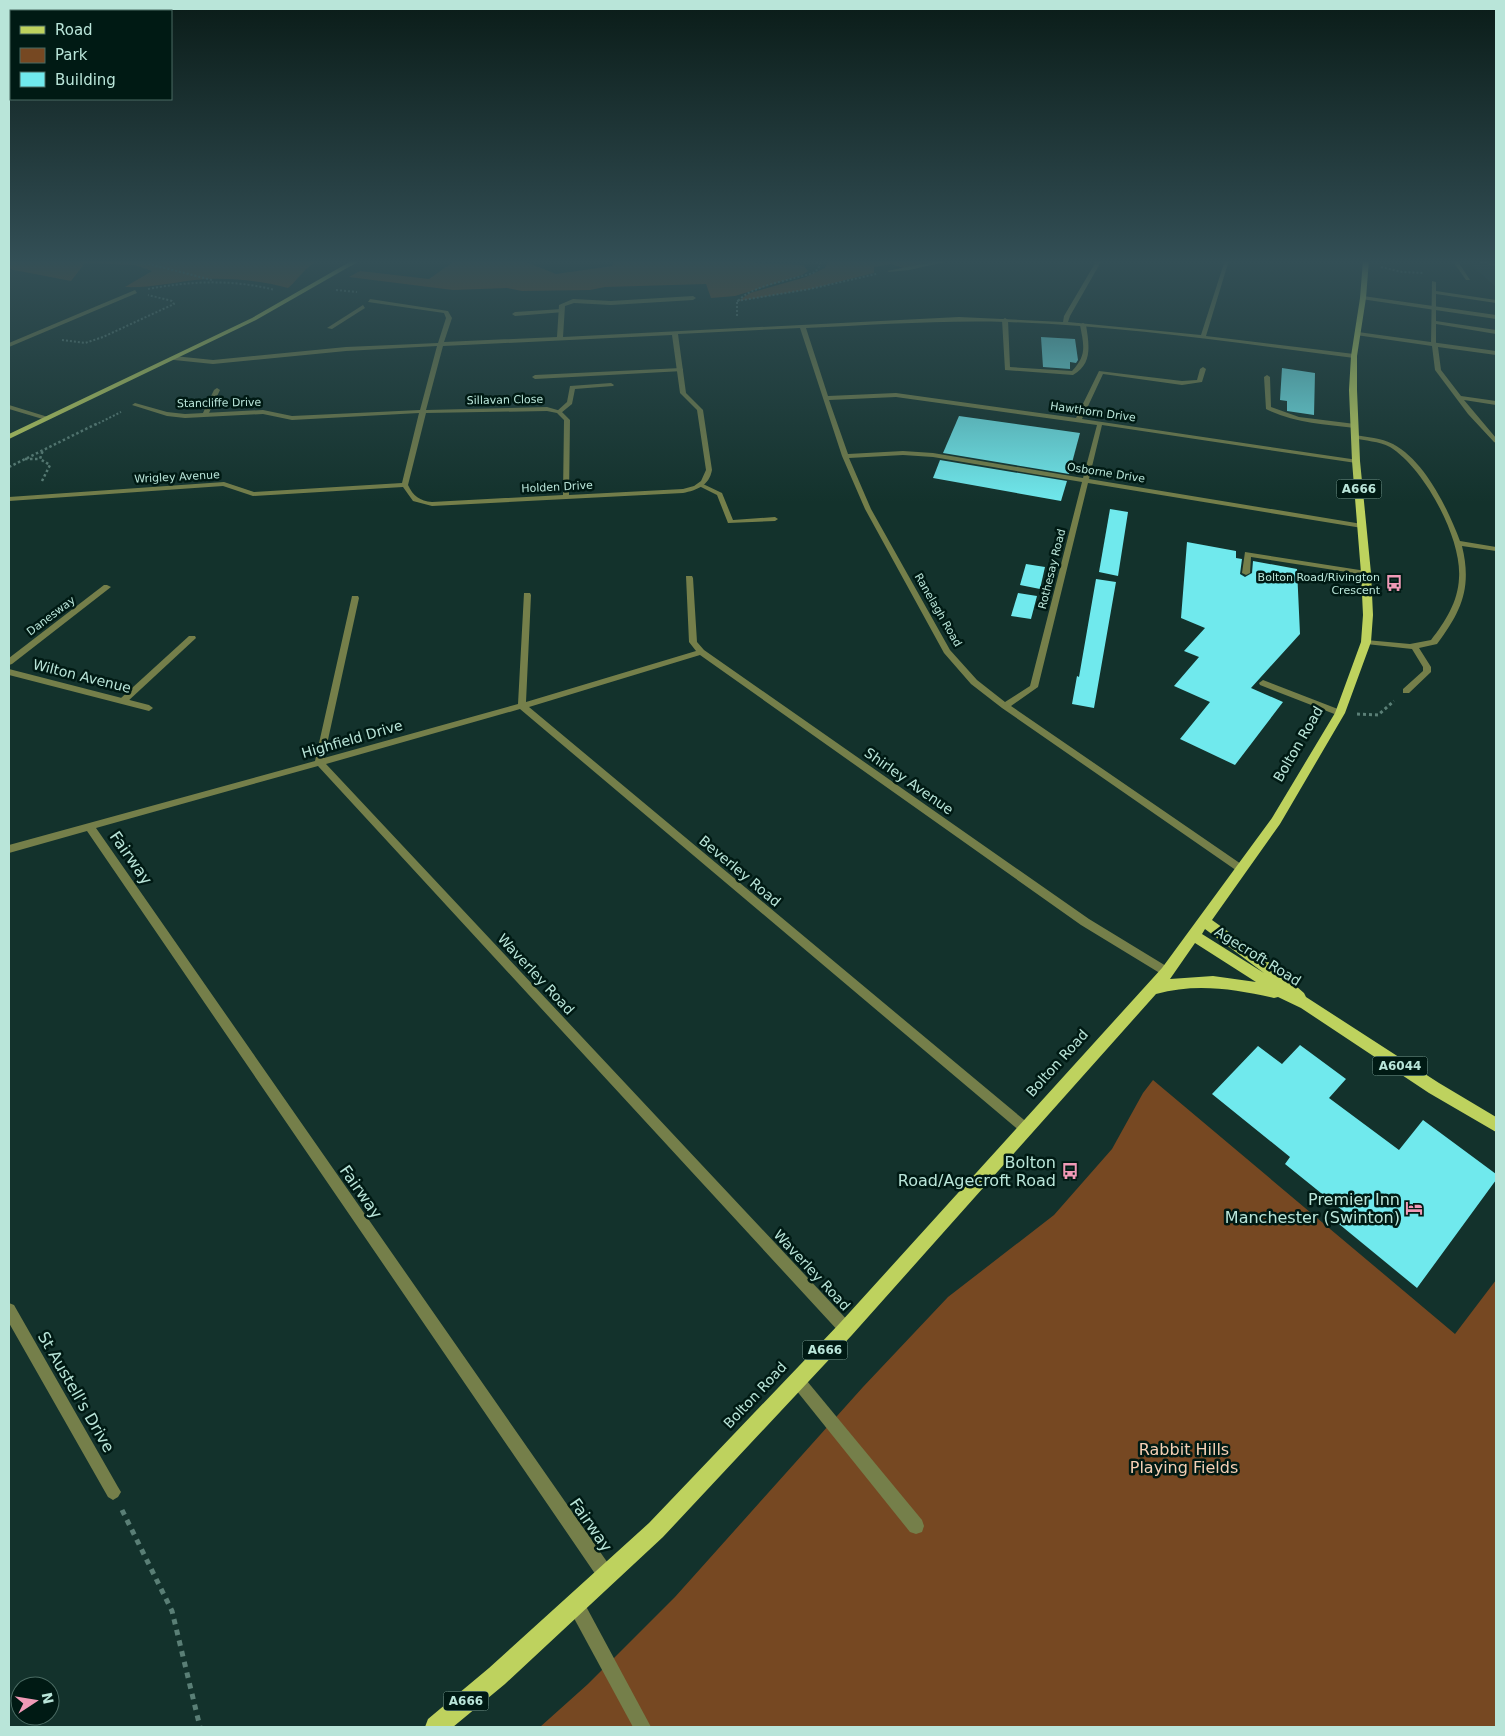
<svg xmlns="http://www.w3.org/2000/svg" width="1505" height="1736" font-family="'DejaVu Sans',sans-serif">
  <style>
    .built { fill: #1d4039 }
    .green { fill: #764822 }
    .building { fill: #70e9ed }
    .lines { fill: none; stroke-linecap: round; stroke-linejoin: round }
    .path-far3 { stroke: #5a7f76; stroke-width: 2; stroke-dasharray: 2 2; stroke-linecap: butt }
    .path-far2 { stroke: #5a7f76; stroke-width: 2.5; stroke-dasharray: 2.5 2.5; stroke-linecap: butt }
    .path-far1 { stroke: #5a7f76; stroke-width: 3; stroke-dasharray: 3 3; stroke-linecap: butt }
    .path { stroke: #5a7f76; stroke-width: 5; stroke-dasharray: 5.5 5.5; stroke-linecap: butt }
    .lane { fill: #757f4a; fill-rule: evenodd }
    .street { fill: #757f4a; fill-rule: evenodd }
    .primary { fill: #bed25e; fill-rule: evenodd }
    .labels { text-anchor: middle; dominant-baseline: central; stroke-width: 5; stroke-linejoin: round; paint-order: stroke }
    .far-street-label { font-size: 11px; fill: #b9e5d9; stroke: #001a14 }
    .far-poi-label { font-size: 11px; fill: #b9e5d9; stroke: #001a14; text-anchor: end }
    .shield { fill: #001a14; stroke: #82a89e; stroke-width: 1 }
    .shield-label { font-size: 12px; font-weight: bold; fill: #b9e5d9 }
    .street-label { font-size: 14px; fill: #b9e5d9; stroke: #001a14 }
    .near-street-label { font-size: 16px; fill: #b9e5d9; stroke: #001a14 }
    .near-poi-label { font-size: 16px; fill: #b9e5d9; stroke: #001a14; text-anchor: end }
    .near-park-label { font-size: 16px; fill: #f5d0b5; stroke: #001a14 }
  </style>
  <rect width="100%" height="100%" fill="#13322c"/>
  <!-- built -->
  <polygon class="built" points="1472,260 1496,260 1496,287 1470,264 1475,264"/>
  <!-- green -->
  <g class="green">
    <path d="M9 260H320C306 265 300 278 288 288 260 280 224 277 195 280 171 283 149 288 125 287L152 271 135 265 85 263 71 281 9 269Z"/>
    <polygon points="456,260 521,260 556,274 612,266 613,262 747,260 756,263 803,265 808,271 802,275 735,296 711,298 706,284 605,287 590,290 522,291 507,288 453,290 349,277 360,271 429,279"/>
    <polygon points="828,260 939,260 904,268 891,264 874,267 874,273 810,289 738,301 750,293 806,277 825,268"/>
    <polygon points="1153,1080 1455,1334 1496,1280 1496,1727 540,1727 588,1684 675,1597 863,1387 948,1297 1054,1215 1112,1149 1143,1093"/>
  </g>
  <!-- building -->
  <g class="building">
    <polygon points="1041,337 1075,339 1078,360 1076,363 1070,362 1070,369 1043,367"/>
    <polygon points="1282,368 1315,373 1314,415 1287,411 1287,401 1280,400"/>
    <polygon points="959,416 1080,433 1069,474 943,453"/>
    <polygon points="940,460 1067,481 1061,501 933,478"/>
    <polygon points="1110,509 1128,512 1118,576 1099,572"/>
    <polygon points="1187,542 1236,551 1236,558 1242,559 1240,574 1245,577 1252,573 1253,561 1297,569 1300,634 1251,688 1283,702 1235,765 1180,739 1210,702 1174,686 1199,657 1184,651 1205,628 1181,618"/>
    <polygon points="1026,564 1045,567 1040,589 1020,585"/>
    <polygon points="1096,579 1116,582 1094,708 1072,704 1077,676 1079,677"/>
    <polygon points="1018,593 1037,596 1031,619 1011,616"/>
    <polygon points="1300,1045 1346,1079 1329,1098 1399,1150 1423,1120 1496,1174 1496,1180 1417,1288 1339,1224 1347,1214 1285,1164 1290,1157 1212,1094 1258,1046 1282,1064"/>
  </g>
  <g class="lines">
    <!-- path-far3 -->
    <g class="path-far3">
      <polyline points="92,260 149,264 212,280"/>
      <polyline points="808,260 820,264"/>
      <polyline points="1423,260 1440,262"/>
      <polyline points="1473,260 1496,265"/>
      <polyline points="1381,267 1402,272 1424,273"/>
      <path d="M148 289C191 281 232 279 275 290"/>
      <polyline points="336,290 357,292"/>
      <polyline points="737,301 810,289 876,274"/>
      <path d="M737 316V302C751 285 792 280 813 273L818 269 822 260"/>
      <polyline points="62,340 85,343 103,337 174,304 172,301 148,295"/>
      <polyline points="95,425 121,412"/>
    </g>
    <!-- path-far2 -->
    <g class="path-far2">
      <polyline points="25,459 40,459"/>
      <polyline points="9,467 98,423"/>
      <polyline points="42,481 50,465 40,459 43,450"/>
    </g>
    <!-- path-far1 -->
    <polyline class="path-far1" points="1357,714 1378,715 1394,701"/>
    <!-- path -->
    <polyline class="path" points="122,1510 172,1611 200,1727"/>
    <!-- lane -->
    <g class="lane">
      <polygon points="1432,281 1436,282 1436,291 1496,300 1496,303 1436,294 1436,321 1496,330 1496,334 1436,324 1436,344 1431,345"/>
      <polygon points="363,305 365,308 332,329 327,328"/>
      <polygon points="562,309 564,312 515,316 512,314 515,312"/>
      <path d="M1005 318 1008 320 1010 367 1072 371C1087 355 1084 346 1080 325L1083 323 1086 325C1089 344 1093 364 1073 375L1005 370 1002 320Z"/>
      <polygon points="681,368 683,369 683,371 535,379 532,377 535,375"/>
      <path d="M1267 375 1270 377 1271 407 1299 417 1355 424 1358 426 1355 428C1324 424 1294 423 1266 409L1264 377Z"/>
      <polygon points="611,383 614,385 613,386 575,389 572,404 561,413 556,412 567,402 570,386"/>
      <polygon points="217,388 220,390 208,415 203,416 202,415 214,390"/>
      <polygon points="699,484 703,484 722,493 733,520 775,517 778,519 775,521 728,523 717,495 699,486"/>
      <polygon points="1245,552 1366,571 1370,573 1366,575 1251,557 1250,573 1246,575 1242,573"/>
      <polygon points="189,636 195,636 196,638 127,702 121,702 120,700 121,698"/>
      <polygon points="1263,680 1343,711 1344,713 1340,716 1337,715 1260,685 1259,683"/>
      <polygon points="797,1373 802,1375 922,1520 924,1526 922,1532 916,1534 910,1532 792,1385 790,1380 792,1375"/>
      <polygon points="575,1595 581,1597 651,1727 633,1727 569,1609 567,1603 569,1597"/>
    </g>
    <!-- street -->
    <g class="street">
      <polygon points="543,260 538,262 536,261 536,260"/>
      <polygon points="943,260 954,260 909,270 889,272 887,271"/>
      <path d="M1097 260H1102L1070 316 1068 322 1201 335 1225 260H1229L1206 336 1354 354 1357 356 1354 358C1239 343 1123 326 1007 322 940 320 873 325 806 328L828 396 896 393 1076 418 1099 371 1182 381 1197 380 1200 369 1203 367 1206 369 1202 382 1182 385 1103 374 1082 419 1358 460 1359 461 1356 463 1102 425 1089 479 1362 524 1366 526 1362 528 1088 483 1038 687 1011 706 1244 866 1245 869 1244 872 1240 873 1002 708 971 684 944 653 865 509 842 456 800 328 678 334 686 393 703 410 712 470C709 486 697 490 683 493L432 506 413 501 403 487 253 496 223 486 9 501V497L224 482 254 492 402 483 419 413 292 420 263 414 185 418 167 416 132 405 135 403 167 412 185 414 263 410 292 416 420 410 437 346 346 351 213 364 174 360 171 358 174 356 213 360 346 347 438 343 446 318 444 313 368 302 370 299 448 311 452 318 444 342 557 337 559 305 573 299 611 301 693 296 696 298 693 300 611 305 574 303 565 306 563 337 959 317 1063 322 1064 316ZM672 335 680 393 697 410 706 470 701 481 694 486 683 489 569 495 570 420 561 411 547 407 426 410 443 346ZM896 397 1097 425 1083 478 933 453 903 451 848 454 829 400ZM547 411 557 413 564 420 563 495 432 502C420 501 413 496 408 485L426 413ZM903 455 933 457 1082 482 1030 686 1005 702 977 680 950 650 871 509 849 458Z"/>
      <polygon points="1452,260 1457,260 1470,280 1466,280"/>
      <polygon points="135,290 137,293 9,347 9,343"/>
      <polygon points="1363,296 1496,315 1496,319 1361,299"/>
      <polygon points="1358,332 1496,351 1496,355 1438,347 1441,370 1461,396 1496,401 1496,405 1464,400 1496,438 1496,443 1494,442 1468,414 1435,370 1432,346 1356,335 1356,333"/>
      <polygon points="9,405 48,417 49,418 46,420 9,409"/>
      <path d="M1355 435C1367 437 1381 438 1393 444 1425 461 1448 509 1460 541L1496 547V551L1462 546C1472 587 1462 611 1437 644L1419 648 1431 667V672L1409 693H1403V689L1423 671V667L1412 649 1366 644 1362 642 1366 640 1410 644 1431 640C1445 622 1458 602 1459 578 1462 538 1424 468 1390 447 1379 441 1365 441 1353 438L1352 437Z"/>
      <polygon points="686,576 692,576 693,578 697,642 704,650 1089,919 1171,969 1172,972 1171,975 1167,977 1163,975 1081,925 700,655 529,707 1029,1124 1031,1128 1029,1132 1025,1134 1021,1132 520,709 326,764 851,1324 853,1329 851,1334 846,1336 841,1334 318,766 96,828 612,1569 614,1575 612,1581 606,1583 600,1581 87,831 9,853 9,845 315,761 352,596 358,596 359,598 324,758 518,704 524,593 530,593 531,595 526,702 696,651 689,642"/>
      <polygon points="104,585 107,585 111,587 12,664 9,665 9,658"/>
      <polygon points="9,669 149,705 153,708 149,711 9,675"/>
      <polygon points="9,1303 14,1305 118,1487 121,1492 118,1497 113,1500 108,1497 9,1323"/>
    </g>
    <!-- primary -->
    <g class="primary">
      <polygon points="353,260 361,260 256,320 9,439 9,434 252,318"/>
      <path d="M1363 260H1369L1366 298 1357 356V390L1360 461 1371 573 1373 615 1371 642 1345 713 1280 824 1212 920 1258 953 1304 993 1306 997 1439 1083 1496 1117V1132L1429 1093 1301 1008 1278 997 1274 998C1234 989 1196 983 1156 994L852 1335 663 1537 505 1684 453 1727H425L428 1719 489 1668 649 1523 840 1323 1162 968 1272 818 1335 713 1361 642 1363 615 1361 573 1352 461 1349 390 1351 356 1360 298ZM1205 929 1264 973 1202 934ZM1195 943 1256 982 1213 976 1170 979Z"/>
    </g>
  </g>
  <!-- sky -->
  <linearGradient id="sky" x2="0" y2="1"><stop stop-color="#0a1c18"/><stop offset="0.52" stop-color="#334f56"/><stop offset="1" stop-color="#334f56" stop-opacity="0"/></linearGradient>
  <rect width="1505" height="503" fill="url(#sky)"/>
  <!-- icons -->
  <defs>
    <g id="bus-bare" transform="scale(1.35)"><path d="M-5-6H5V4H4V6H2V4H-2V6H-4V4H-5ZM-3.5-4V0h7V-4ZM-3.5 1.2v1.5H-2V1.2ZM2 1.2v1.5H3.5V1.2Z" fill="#f09ab7" stroke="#001a14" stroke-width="2.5" paint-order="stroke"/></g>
    <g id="hotel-bare" transform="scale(1.35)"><path d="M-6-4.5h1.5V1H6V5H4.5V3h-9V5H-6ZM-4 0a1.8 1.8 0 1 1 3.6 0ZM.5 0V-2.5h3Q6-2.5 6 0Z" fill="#f09ab7" stroke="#001a14" stroke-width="2.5" paint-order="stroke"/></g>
  </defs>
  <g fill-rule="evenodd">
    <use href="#bus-bare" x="1394" y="583"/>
    <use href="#bus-bare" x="1070" y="1171"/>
    <use href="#hotel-bare" x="1414" y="1208"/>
  </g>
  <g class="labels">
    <!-- far-street labels -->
    <g class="far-street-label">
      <text transform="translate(505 400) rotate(-1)">Sillavan Close</text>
      <text transform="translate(219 403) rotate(-1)">Stancliffe Drive</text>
      <text transform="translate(1093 412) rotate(8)">Hawthorn Drive</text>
      <text transform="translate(1106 473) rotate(9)">Osborne Drive</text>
      <text transform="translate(177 477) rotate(-3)">Wrigley Avenue</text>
      <text transform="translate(557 487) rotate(-3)">Holden Drive</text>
      <text transform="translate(1052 569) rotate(-76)">Rothesay Road</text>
      <text transform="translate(938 610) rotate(60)">Ranelagh Road</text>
      <text transform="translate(51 616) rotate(-37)">Danesway</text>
    </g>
    <!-- far-poi labels -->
    <g class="far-poi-label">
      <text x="1380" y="577">Bolton Road/Rivington<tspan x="1380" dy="13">Crescent</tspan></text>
    </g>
    <!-- shield labels -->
    <g class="shield">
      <rect x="1336.5" y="479.5" width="45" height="19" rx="4"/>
      <rect x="1372.5" y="1056.5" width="55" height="19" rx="4"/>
      <rect x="802.5" y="1340.5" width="45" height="19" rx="4"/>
      <rect x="443.5" y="1691.5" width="45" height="19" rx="4"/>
    </g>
    <g class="shield-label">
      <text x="1359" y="489">A666</text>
      <text x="1400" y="1066">A6044</text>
      <text x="825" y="1350">A666</text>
      <text x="466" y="1701">A666</text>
    </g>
    <!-- street labels -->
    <g class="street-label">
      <text transform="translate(82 676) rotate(14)">Wilton Avenue</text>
      <text transform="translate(352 739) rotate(-16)">Highfield Drive</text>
      <text transform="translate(1298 744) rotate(-60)">Bolton Road</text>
      <text transform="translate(909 781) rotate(35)">Shirley Avenue</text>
      <text transform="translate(740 871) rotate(40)">Beverley Road</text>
      <text transform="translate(1258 956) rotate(32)">Agecroft Road</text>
      <text transform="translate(536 974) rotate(47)">Waverley Road</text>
      <text transform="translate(1057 1063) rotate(-48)">Bolton Road</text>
      <text transform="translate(812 1270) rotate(47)">Waverley Road</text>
      <text transform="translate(755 1395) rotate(-47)">Bolton Road</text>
    </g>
    <!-- near-street labels -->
    <g class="near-street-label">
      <text transform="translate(131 858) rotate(55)">Fairway</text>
      <text transform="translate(361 1192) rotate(55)">Fairway</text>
      <text transform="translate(76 1392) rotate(60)">St Austell's Drive</text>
      <text transform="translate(591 1525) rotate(55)">Fairway</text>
    </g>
    <!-- near-poi labels -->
    <g class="near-poi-label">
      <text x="1056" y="1162">Bolton<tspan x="1056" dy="18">Road/Agecroft Road</tspan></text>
      <text x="1400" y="1199">Premier Inn<tspan x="1400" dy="18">Manchester (Swinton)</tspan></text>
    </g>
    <!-- near-park labels -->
    <g class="near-park-label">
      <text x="1184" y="1449">Rabbit Hills<tspan x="1184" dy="18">Playing Fields</tspan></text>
    </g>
  </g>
  <!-- border -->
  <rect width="1505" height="1736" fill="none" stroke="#b9e5d9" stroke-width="20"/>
  <!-- legend -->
  <rect x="10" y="10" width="162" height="90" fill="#001a14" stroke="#4a6b63"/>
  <rect x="20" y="26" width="25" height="8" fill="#bed25e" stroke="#4a6b63"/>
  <text x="55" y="35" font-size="15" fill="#b9e5d9">Road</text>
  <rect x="20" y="48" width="25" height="15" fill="#764822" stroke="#4a6b63"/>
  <text x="55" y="60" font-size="15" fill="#b9e5d9">Park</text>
  <rect x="20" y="72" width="25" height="15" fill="#70e9ed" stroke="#4a6b63"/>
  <text x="55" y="85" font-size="15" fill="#b9e5d9">Building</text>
  <!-- north arrow -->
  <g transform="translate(35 1701) rotate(78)"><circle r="24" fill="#001a14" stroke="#4a6b63"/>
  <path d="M0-4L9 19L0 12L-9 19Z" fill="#f09ab7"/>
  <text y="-8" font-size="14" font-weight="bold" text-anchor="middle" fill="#b9e5d9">N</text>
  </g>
</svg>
